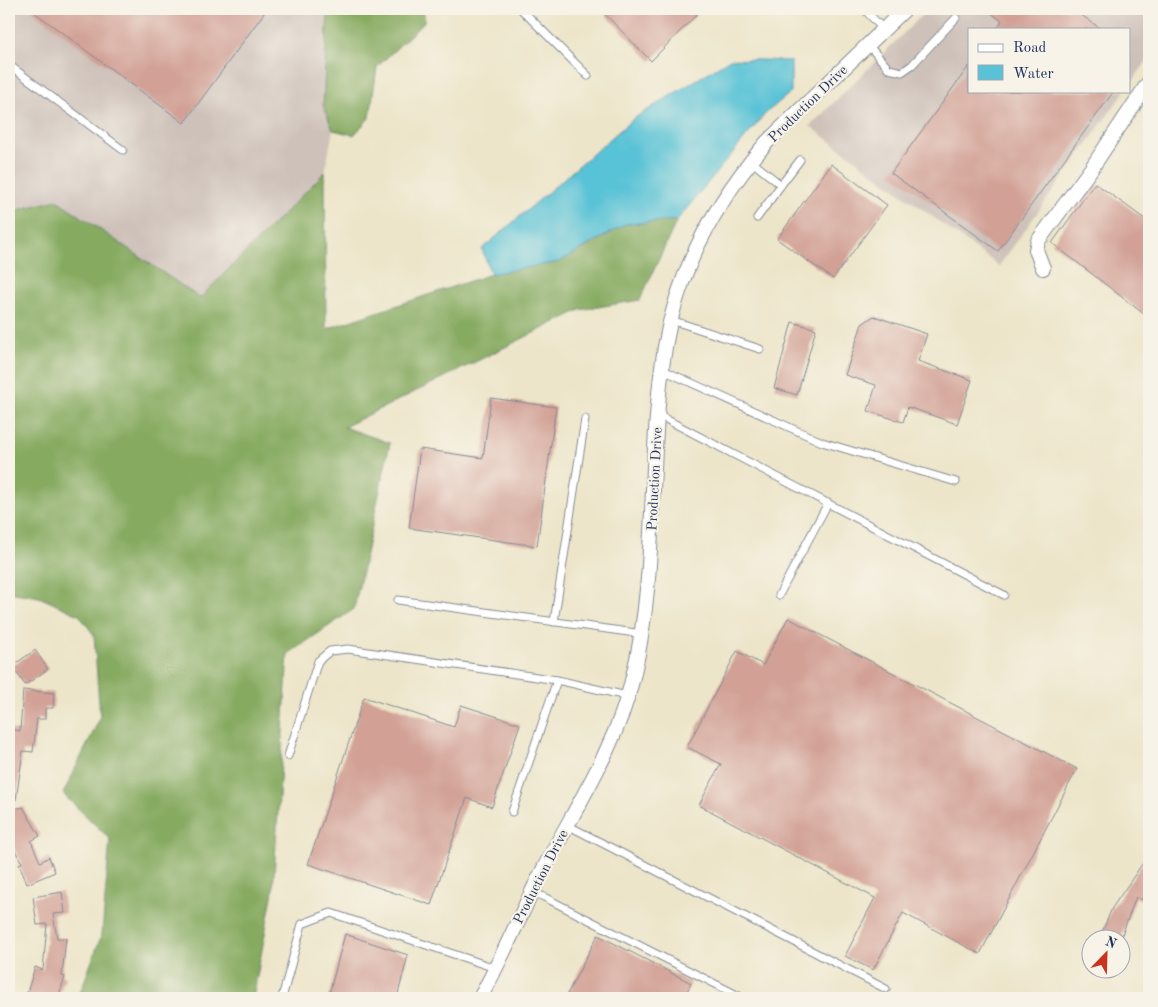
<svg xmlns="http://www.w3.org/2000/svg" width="1158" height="1007" font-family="'Old Standard TT',serif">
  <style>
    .industrial { fill: #cec1b9 }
    .forest { fill: #86aa60; stroke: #506c5f }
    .water { fill: #59c2d6; stroke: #3a789a }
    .building { fill: #d2a095 }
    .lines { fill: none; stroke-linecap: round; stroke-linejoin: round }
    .service-casing { stroke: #848a94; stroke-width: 9 }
    .minor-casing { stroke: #848a94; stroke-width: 16 }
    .service { stroke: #fff; stroke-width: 7 }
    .minor { stroke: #fff; stroke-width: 14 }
    .labels { text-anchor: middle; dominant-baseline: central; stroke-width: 4.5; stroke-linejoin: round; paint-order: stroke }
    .street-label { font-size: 14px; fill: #1b2f5e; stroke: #f7f3e8 }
  </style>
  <rect width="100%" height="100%" fill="#f7f3e8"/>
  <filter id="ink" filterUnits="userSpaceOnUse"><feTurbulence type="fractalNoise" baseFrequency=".02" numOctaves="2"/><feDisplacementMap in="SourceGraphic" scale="10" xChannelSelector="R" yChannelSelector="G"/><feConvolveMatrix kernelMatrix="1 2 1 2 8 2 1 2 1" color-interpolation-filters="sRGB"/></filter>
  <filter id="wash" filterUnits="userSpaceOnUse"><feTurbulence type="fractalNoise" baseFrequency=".0096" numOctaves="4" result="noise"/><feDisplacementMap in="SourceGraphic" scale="20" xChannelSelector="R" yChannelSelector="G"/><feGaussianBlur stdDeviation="1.12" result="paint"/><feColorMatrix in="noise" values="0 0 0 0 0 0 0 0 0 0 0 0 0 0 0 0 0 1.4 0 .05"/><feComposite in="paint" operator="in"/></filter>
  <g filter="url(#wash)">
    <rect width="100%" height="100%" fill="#ede5c9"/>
    <!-- industrial -->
    <g class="industrial">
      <polygon points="9,9 328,9 323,105 333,130 325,172 200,298 57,200 9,212"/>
      <polygon points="928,9 1149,9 1149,58 1129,86 1129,29 969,29 969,91 1125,91 999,266 810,126"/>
    </g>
    <!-- forest -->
    <g class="forest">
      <polygon points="328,9 424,9 424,22 377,67 370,117 354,135 333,130 323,105"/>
      <polygon points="325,172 326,329 491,274 559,262 626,224 677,220 640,300 580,310 344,427 390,443 354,609 288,654 273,891 253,998 87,998 80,993 102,934 110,839 63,794 100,718 94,635 79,615 39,597 9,592 9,212 57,200 200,298"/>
    </g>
    <!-- water -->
    <polygon class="water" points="730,59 791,61 791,92 765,114 677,220 626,224 559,262 491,274 482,249 633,119"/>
    <g id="blocks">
      <!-- building -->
      <g class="building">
        <polygon points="30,9 267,9 184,123"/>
        <polygon points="600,9 702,9 651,61"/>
        <polygon points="986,9 1073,9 1101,29 997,29 1002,21"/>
        <polygon points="969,66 969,91 1114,91 998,251 891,173"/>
        <polygon points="831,164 887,205 833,279 777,239"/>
        <polygon points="1095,183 1149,222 1149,318 1052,243"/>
        <polygon points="874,316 927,334 918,361 972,380 957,424 908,407 903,422 868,411 876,385 845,375 862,324"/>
        <polygon points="792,322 816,329 797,395 774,388"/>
        <polygon points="491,398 556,407 537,546 409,528 420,449 483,458"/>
        <polygon points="788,618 1077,769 980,954 903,913 873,970 845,956 875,898 699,805 721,764 687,747 737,651 763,665"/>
        <polygon points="35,650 48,669 25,685 12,666"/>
        <polygon points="23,690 54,693 53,708 45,708 45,719 37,719 33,752 23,751 16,800 9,800 9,729 20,731"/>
        <polygon points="364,697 454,727 461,705 520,724 492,807 467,798 431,905 308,864"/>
        <polygon points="23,807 40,836 31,841 40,862 49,857 55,872 27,884 19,864 22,863 9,840 9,810"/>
        <polygon points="1149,854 1149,888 1141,900 1136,897 1120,940 1099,940 1112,908"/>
        <polygon points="62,892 65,913 53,914 57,938 66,938 62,976 65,977 58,998 46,994 45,998 33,998 26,996 35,967 43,970 47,924 37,925 33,897"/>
        <polygon points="345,934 408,955 397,998 328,998"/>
        <polygon points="598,935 691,983 684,998 565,998"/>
      </g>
    </g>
  </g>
  <g filter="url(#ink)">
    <use href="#blocks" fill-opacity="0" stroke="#848a94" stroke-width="1"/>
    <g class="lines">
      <!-- service casing -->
      <g class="service-casing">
        <g id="service">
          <polyline points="521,9 588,76"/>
          <polyline points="864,9 884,30"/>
          <polyline points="869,46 889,69 902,72 912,65 956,18"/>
          <polyline points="9,65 123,150"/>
          <polyline points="751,161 781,185 800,160"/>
          <polyline points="757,218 781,185"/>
          <polyline points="671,320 760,349"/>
          <polyline points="663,370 822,442 956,482"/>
          <polyline points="658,415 1004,595"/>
          <polyline points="779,595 828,503"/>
          <polyline points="398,600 643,634"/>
          <polyline points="554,622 585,419"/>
          <polyline points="288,756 318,661 330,651 348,649 557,680 627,696"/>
          <polyline points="512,812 557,680"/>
          <polyline points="567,825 886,989"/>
          <polyline points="532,891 743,998"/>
          <polyline points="282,998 302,924 331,913 495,968"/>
        </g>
      </g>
      <!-- minor casing -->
      <g class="minor-casing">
        <g id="minor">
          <polyline points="1043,268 1036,250 1038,241 1091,169 1149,82"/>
          <path d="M480 998C503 957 521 912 543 870 575 808 617 746 633 677 659 569 647 457 665 347 678 270 717 200 767 142L905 9"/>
        </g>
      </g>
      <!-- service -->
      <use href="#service" class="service"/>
      <!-- minor -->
      <use href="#minor" class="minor"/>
    </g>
  </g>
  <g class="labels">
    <!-- street labels -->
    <g class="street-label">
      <text transform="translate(808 104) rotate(-44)">Production Drive</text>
      <text transform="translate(655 479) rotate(-87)">Production Drive</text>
      <text transform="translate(541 877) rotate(-63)">Production Drive</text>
    </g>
  </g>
  <!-- margin -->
  <rect width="1158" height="1007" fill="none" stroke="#f7f3e8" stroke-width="30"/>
  <!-- legend -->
  <rect x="968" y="28" width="162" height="65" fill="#f7f3e8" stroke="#9fa5b1"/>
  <rect x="978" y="44" width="25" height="8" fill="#ffffff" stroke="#9fa5b1"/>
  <text x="1013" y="52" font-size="15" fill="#1b2f5e">Road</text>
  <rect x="978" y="65" width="25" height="15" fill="#59c2d6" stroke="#9fa5b1"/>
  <text x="1013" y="78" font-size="15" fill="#1b2f5e">Water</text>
  <!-- north arrow -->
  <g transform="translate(1106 954) rotate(23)"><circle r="24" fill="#f7f3e8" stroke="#9fa5b1"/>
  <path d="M0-4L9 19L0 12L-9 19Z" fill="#c8321e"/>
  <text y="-8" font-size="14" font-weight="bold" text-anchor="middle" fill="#1b2f5e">N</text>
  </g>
</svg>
